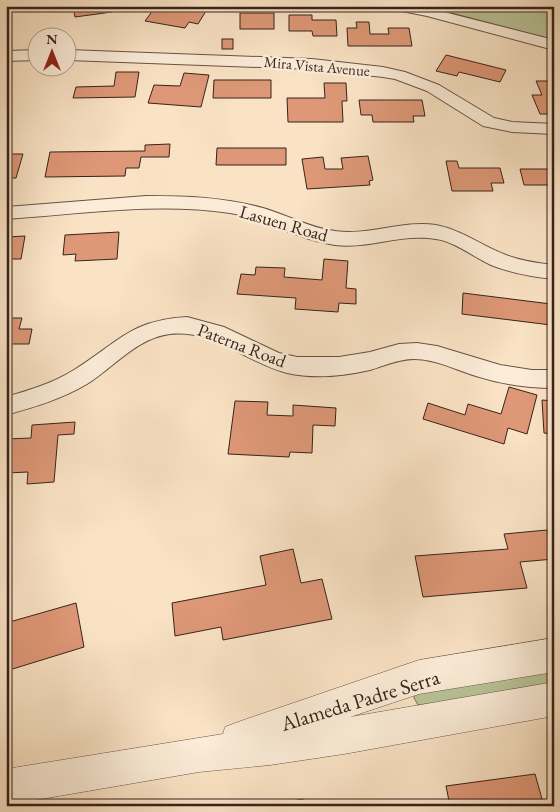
<svg xmlns="http://www.w3.org/2000/svg" width="560" height="812" font-family="'EB Garamond',serif">
  <style>
    .green { fill: #b9c598; stroke: #78745a }
    .building { fill: #de9877; stroke: #36231c }
    .lines { fill: none; stroke-linecap: round; stroke-linejoin: round }
    .minor-casing { stroke: #675346; stroke-width: 2 }
    .tertiary-casing { stroke: #675346; stroke-width: 1 }
    .minor { fill: #fcedd9; fill-rule: evenodd }
    .tertiary { fill: #fcedd9; fill-rule: evenodd }
    .labels { text-anchor: middle; dominant-baseline: central; stroke-width: 5; stroke-linejoin: round; paint-order: stroke }
    .far-street-label { font-size: 15px; fill: #36231c; stroke: #fcedd9 }
    .street-label { font-size: 18px; fill: #36231c; stroke: #fcedd9 }
    .near-street-label { font-size: 21px; fill: #36231c; stroke: #fcedd9 }
  </style>
  <rect width="100%" height="100%" fill="#fae3c5"/>
  <filter id="stains"><feTurbulence type="fractalNoise" baseFrequency=".004" numOctaves="4"/><feColorMatrix values="0 0 0 0 .2 0 0 0 0 .09 0 0 0 0 .02 0 0 0 .5 -.17"/></filter>
  <radialGradient id="worn" r=".72"><stop offset=".6" stop-color="#630" stop-opacity="0"/><stop offset="1" stop-color="#630" stop-opacity=".3"/></radialGradient>
  <!-- green -->
  <g class="green">
    <polygon points="450,6 554,6 554,40 452,13"/>
    <polygon points="554,662 554,691 418,705 414,698 415,692"/>
  </g>
  <!-- building -->
  <g class="building">
    <polygon points="73,6 111,6 112,12 75,17"/>
    <polygon points="156,6 179,6 206,11 198,24 189,22 185,28 145,21"/>
    <rect x="240" y="13" width="34" height="16"/>
    <polygon points="289,15 312,15 312,20 336,20 337,36 313,36 312,31 289,31"/>
    <polygon points="356,22 369,22 370,34 389,34 388,28 409,28 412,46 348,46 347,28 357,28"/>
    <rect x="222" y="39" width="11" height="10"/>
    <polygon points="446,55 506,70 500,82 459,72 457,76 436,71"/>
    <polygon points="116,72 139,72 135,97 73,98 76,87 114,86"/>
    <polygon points="184,73 209,75 201,107 148,103 154,85 180,86"/>
    <polygon points="214,80 271,80 271,98 213,98"/>
    <polygon points="536,81 554,81 554,114 540,114 532,95 542,95"/>
    <polygon points="324,83 346,83 347,101 342,101 343,122 288,122 287,98 325,98"/>
    <polygon points="359,100 422,100 425,116 413,116 414,122 373,122 372,115 361,115"/>
    <polygon points="170,144 169,157 141,157 139,168 126,168 125,176 45,177 50,152 145,151 145,145"/>
    <polygon points="217,148 286,148 286,165 216,165"/>
    <polygon points="6,154 23,154 16,178 6,178"/>
    <polygon points="368,156 373,180 369,181 370,185 307,189 302,159 323,157 325,169 343,169 341,158"/>
    <polygon points="446,161 457,161 459,168 500,168 504,183 491,183 493,191 452,191"/>
    <polygon points="520,169 554,169 554,185 524,185"/>
    <polygon points="119,232 117,259 75,261 76,254 63,255 65,235"/>
    <polygon points="25,236 21,259 6,259 6,237"/>
    <polygon points="324,259 348,261 346,288 356,289 356,304 339,303 338,312 295,309 296,298 237,294 241,274 255,275 256,267 285,268 284,277 322,280"/>
    <polygon points="463,293 551,304 551,325 462,314"/>
    <polygon points="6,318 22,318 19,329 32,329 29,344 6,344"/>
    <polygon points="509,387 537,395 527,434 508,428 504,444 423,419 428,403 465,415 468,404 501,414"/>
    <polygon points="542,400 554,401 554,434 544,433"/>
    <polygon points="235,401 268,402 267,415 293,416 293,405 336,408 335,426 313,425 312,453 290,452 289,457 228,454"/>
    <polygon points="75,422 74,434 58,435 54,482 27,484 28,472 6,473 6,439 31,438 32,425"/>
    <polygon points="547,530 554,552 554,559 520,562 527,588 423,597 415,556 508,549 504,534"/>
    <polygon points="293,549 301,583 322,579 332,619 223,640 221,627 175,636 172,603 266,585 260,556"/>
    <polygon points="76,603 84,647 6,671 6,623"/>
    <polygon points="535,774 544,806 450,806 446,786"/>
    <polygon points="303,799 304,806 263,806"/>
  </g>
  <g class="lines">
    <!-- minor casing -->
    <g class="minor-casing">
      <g id="minor">
        <polygon points="389,6 428,8 554,40 554,50 427,16 391,9"/>
        <polygon points="38,50 38,60 6,61 6,51"/>
        <polygon points="68,50 312,59 383,67 405,72 439,85 494,118 512,122 554,124 554,134 512,132 483,126 427,91 395,79 383,77 312,69 68,60"/>
        <path d="M146 196C185 196 224 197 263 208 287 215 310 228 335 231 369 236 402 220 436 225 462 230 482 246 506 255 521 261 538 263 554 265V279C533 277 511 273 491 265 473 257 456 242 436 239 402 233 369 249 335 245 298 240 266 219 230 213 156 202 80 214 6 219V207Z"/>
        <path d="M187 317 224 327 279 353 297 357H339L370 352 399 344 417 343 437 346 500 365 532 370H554V388C527 388 501 384 476 376 456 370 435 359 414 359 398 359 384 366 370 370 344 376 314 379 287 373 247 363 214 329 170 334 137 338 114 367 87 384 62 399 34 407 6 415V397C30 390 53 383 74 370 118 343 130 320 187 317Z"/>
      </g>
    </g>
    <!-- tertiary casing -->
    <g class="tertiary-casing">
      <polygon id="tertiary" points="554,638 554,672 419,694 350,717 554,682 554,716 344,754 270,765 199,772 6,805 6,769 223,734 225,727 238,722 419,660"/>
    </g>
    <!-- minor -->
    <use href="#minor" class="minor"/>
    <!-- tertiary -->
    <use href="#tertiary" class="tertiary"/>
  </g>
  <g class="labels">
    <!-- far-street labels -->
    <g class="far-street-label">
      <text transform="translate(317 66) rotate(5)">Mira Vista Avenue</text>
    </g>
    <!-- street labels -->
    <g class="street-label">
      <text transform="translate(284 223) rotate(16)">Lasuen Road</text>
      <text transform="translate(242 345) rotate(21)">Paterna Road</text>
    </g>
    <!-- near-street labels -->
    <g class="near-street-label">
      <text transform="translate(360 700) rotate(-17)">Alameda Padre Serra</text>
    </g>
  </g>
  <!-- margin -->
  <rect width="560" height="812" fill="none" stroke="#fae3c5" stroke-width="25"/>
  <rect x="8" y="8" width="545" height="797" fill="none" stroke="#36231c" stroke-width="2.5"/>
  <rect x="12" y="12" width="535" height="787" fill="none" stroke="#36231c"/>
  <!-- north arrow -->
  <g transform="translate(52 52)"><circle r="24" fill="#fcedd9" stroke="#ad9c8d"/>
  <path d="M0-4L9 19L0 12L-9 19Z" fill="#8f2418"/>
  <text y="-8" font-size="14" font-weight="bold" text-anchor="middle" fill="#36231c">N</text>
  </g>
  <rect width="100%" height="100%" filter="url(#stains)"/>
  <rect width="100%" height="100%" fill="url(#worn)"/>
</svg>
